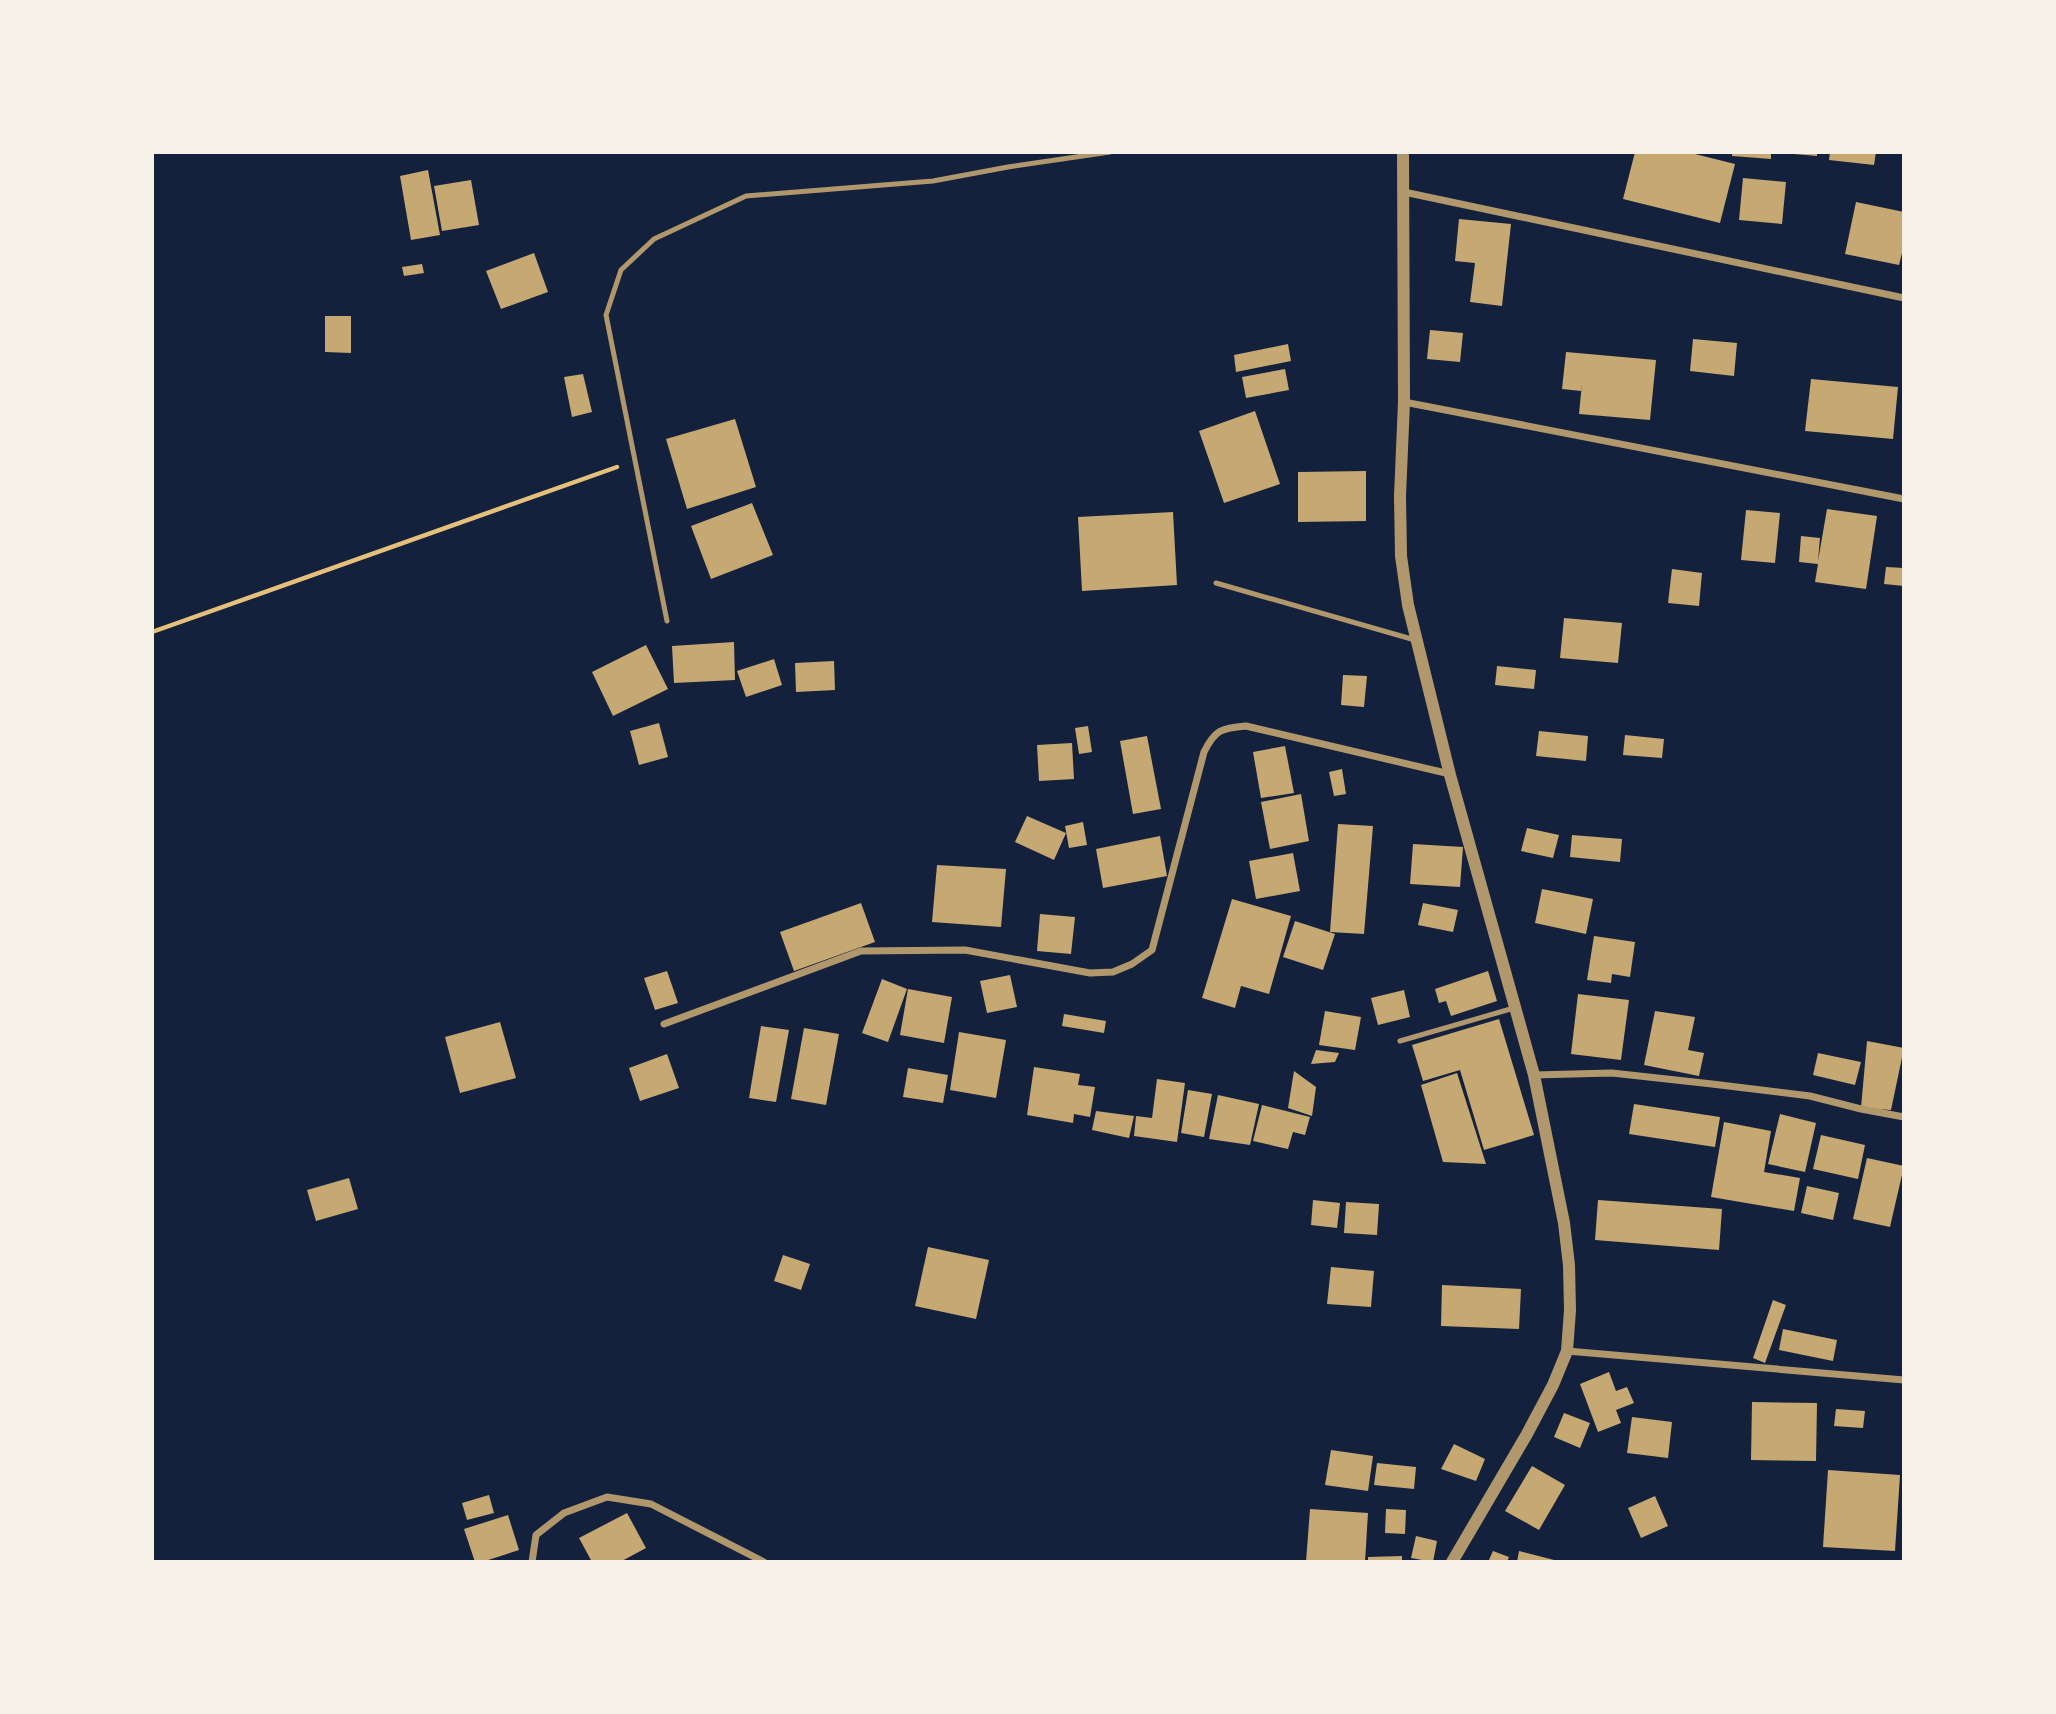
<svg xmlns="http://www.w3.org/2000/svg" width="2056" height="1714" font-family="Roboto,sans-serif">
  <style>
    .building { fill: #c6a872 }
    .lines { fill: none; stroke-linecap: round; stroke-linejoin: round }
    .path { stroke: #e5c07b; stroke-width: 4.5 }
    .service { stroke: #b1986c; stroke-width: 5 }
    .minor { stroke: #b1986c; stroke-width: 7 }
    .tertiary { stroke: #b1986c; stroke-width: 12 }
  </style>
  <rect width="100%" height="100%" fill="#14213d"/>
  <!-- building -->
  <g class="building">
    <polygon points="1635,152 1687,152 1735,164 1720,223 1623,199"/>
    <polygon points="1732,152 1771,152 1771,159 1732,156"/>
    <polygon points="1794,152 1817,152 1817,156 1794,154"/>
    <polygon points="1830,152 1876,152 1874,165 1829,160"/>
    <polygon points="428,170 440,235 411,240 400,176"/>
    <polygon points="1743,178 1786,182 1782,224 1739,220"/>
    <polygon points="471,180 479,225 442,231 434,186"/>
    <polygon points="1856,202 1904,212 1904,245 1899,265 1845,254"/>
    <polygon points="1459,219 1511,224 1502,306 1470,302 1475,263 1455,261"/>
    <polygon points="534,253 548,292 501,309 486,271"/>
    <polygon points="422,264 424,273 404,276 402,267"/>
    <polygon points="325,316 351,316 351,353 325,352"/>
    <polygon points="1430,330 1463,333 1460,362 1427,359"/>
    <polygon points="1693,339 1737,343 1734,376 1690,371"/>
    <polygon points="1288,344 1291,361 1236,372 1234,355"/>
    <polygon points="1566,352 1656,360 1650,420 1579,414 1582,383 1581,391 1562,389"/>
    <polygon points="1285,369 1289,390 1246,398 1242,377"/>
    <polygon points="583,374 592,412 572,417 564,377"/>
    <polygon points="1811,379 1898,387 1893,439 1805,431"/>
    <polygon points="1255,411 1280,484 1224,503 1199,431"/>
    <polygon points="735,419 756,487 687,509 666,439"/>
    <polygon points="1366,471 1366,521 1298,522 1298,472"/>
    <polygon points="752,503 773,555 711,579 691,526"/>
    <polygon points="1827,509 1877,516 1866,589 1815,582 1818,564 1799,562 1801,536 1820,538 1818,561"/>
    <polygon points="1746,510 1780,513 1775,563 1741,560"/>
    <polygon points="1173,512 1177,585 1082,591 1078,517"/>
    <polygon points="1886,567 1904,568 1904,586 1884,584"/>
    <polygon points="1672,569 1702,573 1699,606 1668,603"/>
    <polygon points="1564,618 1622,623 1618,663 1560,658"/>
    <polygon points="734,642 735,680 674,683 672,646"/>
    <polygon points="646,645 668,689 613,716 592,672"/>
    <polygon points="774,659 782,685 746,697 737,671"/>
    <polygon points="834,661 835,690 796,692 795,663"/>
    <polygon points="1497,666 1536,670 1534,689 1495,685"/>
    <polygon points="1343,675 1367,676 1364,707 1341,705"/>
    <polygon points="659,723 668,757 639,765 630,731"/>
    <polygon points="1088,726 1092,752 1079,754 1075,728"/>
    <polygon points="1539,731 1588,736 1586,761 1536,756"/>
    <polygon points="1625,735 1664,739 1662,758 1623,755"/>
    <polygon points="1147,736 1161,809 1133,814 1120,741"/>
    <polygon points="1072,743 1074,779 1039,781 1037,745"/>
    <polygon points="1285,746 1294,793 1261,798 1253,752"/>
    <polygon points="1342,769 1346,794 1334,796 1329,772"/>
    <polygon points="1301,794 1309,841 1270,849 1261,802"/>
    <polygon points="1027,816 1066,833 1054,860 1015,842"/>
    <polygon points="1083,822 1087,845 1069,848 1065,826"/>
    <polygon points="1338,824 1373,826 1364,934 1330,932"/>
    <polygon points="1527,828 1559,835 1553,858 1521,851"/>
    <polygon points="1572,835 1622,839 1620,862 1570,857"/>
    <polygon points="1160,836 1167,876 1103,888 1096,849"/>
    <polygon points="1413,844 1463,847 1460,887 1410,884"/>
    <polygon points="1293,853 1300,891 1256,899 1249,861"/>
    <polygon points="937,865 1006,869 1001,927 932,922"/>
    <polygon points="1542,889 1593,899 1586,934 1535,923"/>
    <polygon points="1232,899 1291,916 1269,994 1241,986 1235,1008 1202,998"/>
    <polygon points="861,903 875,942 794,971 780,932"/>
    <polygon points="1423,903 1458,910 1453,932 1418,925"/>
    <polygon points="1040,914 1075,917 1071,954 1037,951"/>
    <polygon points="1295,921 1335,934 1323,970 1283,957"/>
    <polygon points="1594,936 1635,942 1630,977 1612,974 1611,983 1587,980"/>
    <polygon points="667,971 678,1003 655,1010 644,978"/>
    <polygon points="1488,971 1497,1001 1451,1016 1446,1001 1439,1003 1435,989"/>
    <polygon points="1010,975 1017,1007 987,1013 980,981"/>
    <polygon points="882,979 907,989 888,1042 862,1033"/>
    <polygon points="908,989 952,997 944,1043 900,1035"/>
    <polygon points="1404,990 1410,1017 1378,1025 1371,998"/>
    <polygon points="1578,994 1629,1000 1621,1060 1571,1054"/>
    <polygon points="1325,1011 1361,1017 1355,1050 1319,1045"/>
    <polygon points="1655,1011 1695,1017 1688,1050 1704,1053 1699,1076 1644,1065"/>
    <polygon points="1064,1014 1106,1021 1104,1033 1062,1026"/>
    <polygon points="1499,1019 1534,1135 1484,1150 1460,1070 1423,1081 1412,1045"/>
    <polygon points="500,1022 516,1078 460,1093 445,1037"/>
    <polygon points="761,1026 789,1030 776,1102 749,1098"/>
    <polygon points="804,1028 839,1034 826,1105 791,1099"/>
    <polygon points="959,1032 1006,1040 996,1098 950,1090"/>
    <polygon points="1867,1041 1904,1048 1891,1110 1861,1108"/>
    <polygon points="1316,1050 1339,1053 1335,1062 1311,1064"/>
    <polygon points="1818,1053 1861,1062 1855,1085 1813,1075"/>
    <polygon points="667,1054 679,1088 640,1101 629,1068"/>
    <polygon points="1034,1067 1080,1074 1078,1085 1095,1087 1090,1117 1074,1114 1073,1123 1027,1115"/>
    <polygon points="908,1068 948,1075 943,1103 903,1097"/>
    <polygon points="1294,1071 1316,1087 1312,1116 1288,1108"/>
    <polygon points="1457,1073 1486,1164 1443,1162 1421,1085"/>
    <polygon points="1157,1079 1185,1083 1177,1142 1134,1136 1136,1116 1152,1118"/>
    <polygon points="1188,1090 1212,1094 1204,1137 1181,1133"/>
    <polygon points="1218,1095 1259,1104 1250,1145 1209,1139"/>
    <polygon points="1634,1104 1720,1117 1715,1147 1629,1134"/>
    <polygon points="1262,1105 1310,1117 1305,1135 1293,1132 1288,1149 1253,1141"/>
    <polygon points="1096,1111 1134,1116 1129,1138 1092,1130"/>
    <polygon points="1780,1114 1816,1123 1805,1172 1768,1164"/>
    <polygon points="1724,1122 1771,1131 1764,1172 1800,1178 1794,1211 1711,1197"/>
    <polygon points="1821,1135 1865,1145 1858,1179 1813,1169"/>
    <polygon points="1867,1158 1904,1166 1890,1227 1853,1219"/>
    <polygon points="349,1178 358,1209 316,1221 307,1190"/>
    <polygon points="1807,1186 1839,1193 1833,1220 1801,1213"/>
    <polygon points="1313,1200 1340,1203 1337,1228 1311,1225"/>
    <polygon points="1598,1200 1722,1209 1719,1250 1595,1240"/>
    <polygon points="1346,1202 1379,1204 1377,1235 1344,1233"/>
    <polygon points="928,1247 989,1260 976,1319 915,1306"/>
    <polygon points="783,1255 810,1264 801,1290 774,1281"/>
    <polygon points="1331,1267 1374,1271 1371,1307 1327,1304"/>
    <polygon points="1442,1285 1521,1289 1519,1329 1441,1326"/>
    <polygon points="1773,1300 1786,1305 1765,1363 1753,1358"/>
    <polygon points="1783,1329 1837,1340 1833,1361 1779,1350"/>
    <polygon points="1609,1372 1616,1391 1627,1387 1634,1403 1616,1410 1621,1423 1598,1432 1580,1384"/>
    <polygon points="1752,1402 1817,1403 1816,1461 1751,1460"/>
    <polygon points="1836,1409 1865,1411 1863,1428 1834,1426"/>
    <polygon points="1564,1413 1590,1423 1580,1448 1554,1437"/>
    <polygon points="1632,1417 1672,1422 1668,1458 1627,1453"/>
    <polygon points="1454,1444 1485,1459 1476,1481 1441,1469"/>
    <polygon points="1331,1450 1373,1456 1368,1491 1325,1485"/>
    <polygon points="1377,1463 1416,1467 1414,1489 1374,1485"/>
    <polygon points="1532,1466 1565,1485 1539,1530 1505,1511"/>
    <polygon points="1828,1470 1900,1475 1895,1551 1823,1547"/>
    <polygon points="489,1495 494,1513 467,1520 462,1503"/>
    <polygon points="1655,1496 1668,1526 1641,1538 1628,1508"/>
    <polygon points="1310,1509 1368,1513 1365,1562 1306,1562"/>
    <polygon points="1386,1509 1406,1510 1405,1534 1385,1533"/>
    <polygon points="627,1513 646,1548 620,1562 592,1562 579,1538"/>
    <polygon points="508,1515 519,1550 482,1562 475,1562 464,1529"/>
    <polygon points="1416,1536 1437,1541 1433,1562 1411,1558"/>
    <polygon points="1493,1551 1509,1557 1507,1562 1488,1562"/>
    <polygon points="1519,1551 1558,1561 1558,1562 1517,1562"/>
    <polygon points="1402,1556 1402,1562 1368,1562 1368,1557"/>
  </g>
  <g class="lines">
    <!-- path -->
    <polyline class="path" points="152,632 617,467"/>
    <!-- service -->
    <g class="service">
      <polyline points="1216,583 1415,640"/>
      <polyline points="667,621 606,315 621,270 654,239 746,196 933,181 1008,167 1110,152"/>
      <polyline points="1400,1041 1514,1008"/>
    </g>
    <!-- minor -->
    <g class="minor">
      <polyline points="1404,192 1904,298"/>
      <polyline points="1404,402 1904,499"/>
      <path d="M664 1024 861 951 965 950 1090 973 1113 972 1132 964 1152 950 1204 752C1215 730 1221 728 1246 726L1450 774"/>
      <polyline points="1534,1075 1612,1073 1712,1084 1810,1096 1861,1109 1904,1117"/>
      <polyline points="1567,1351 1904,1380"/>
      <polyline points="532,1562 536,1535 564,1513 607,1497 651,1504 764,1562"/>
    </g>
    <!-- tertiary -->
    <polyline class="tertiary" points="1403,152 1404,402 1400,496 1401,556 1408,605 1450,775 1534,1075 1564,1223 1569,1265 1570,1310 1567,1351 1553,1385 1527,1434 1452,1562"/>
  </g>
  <!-- border -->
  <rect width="2056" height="1714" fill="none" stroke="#f6f1e7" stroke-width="308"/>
</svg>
